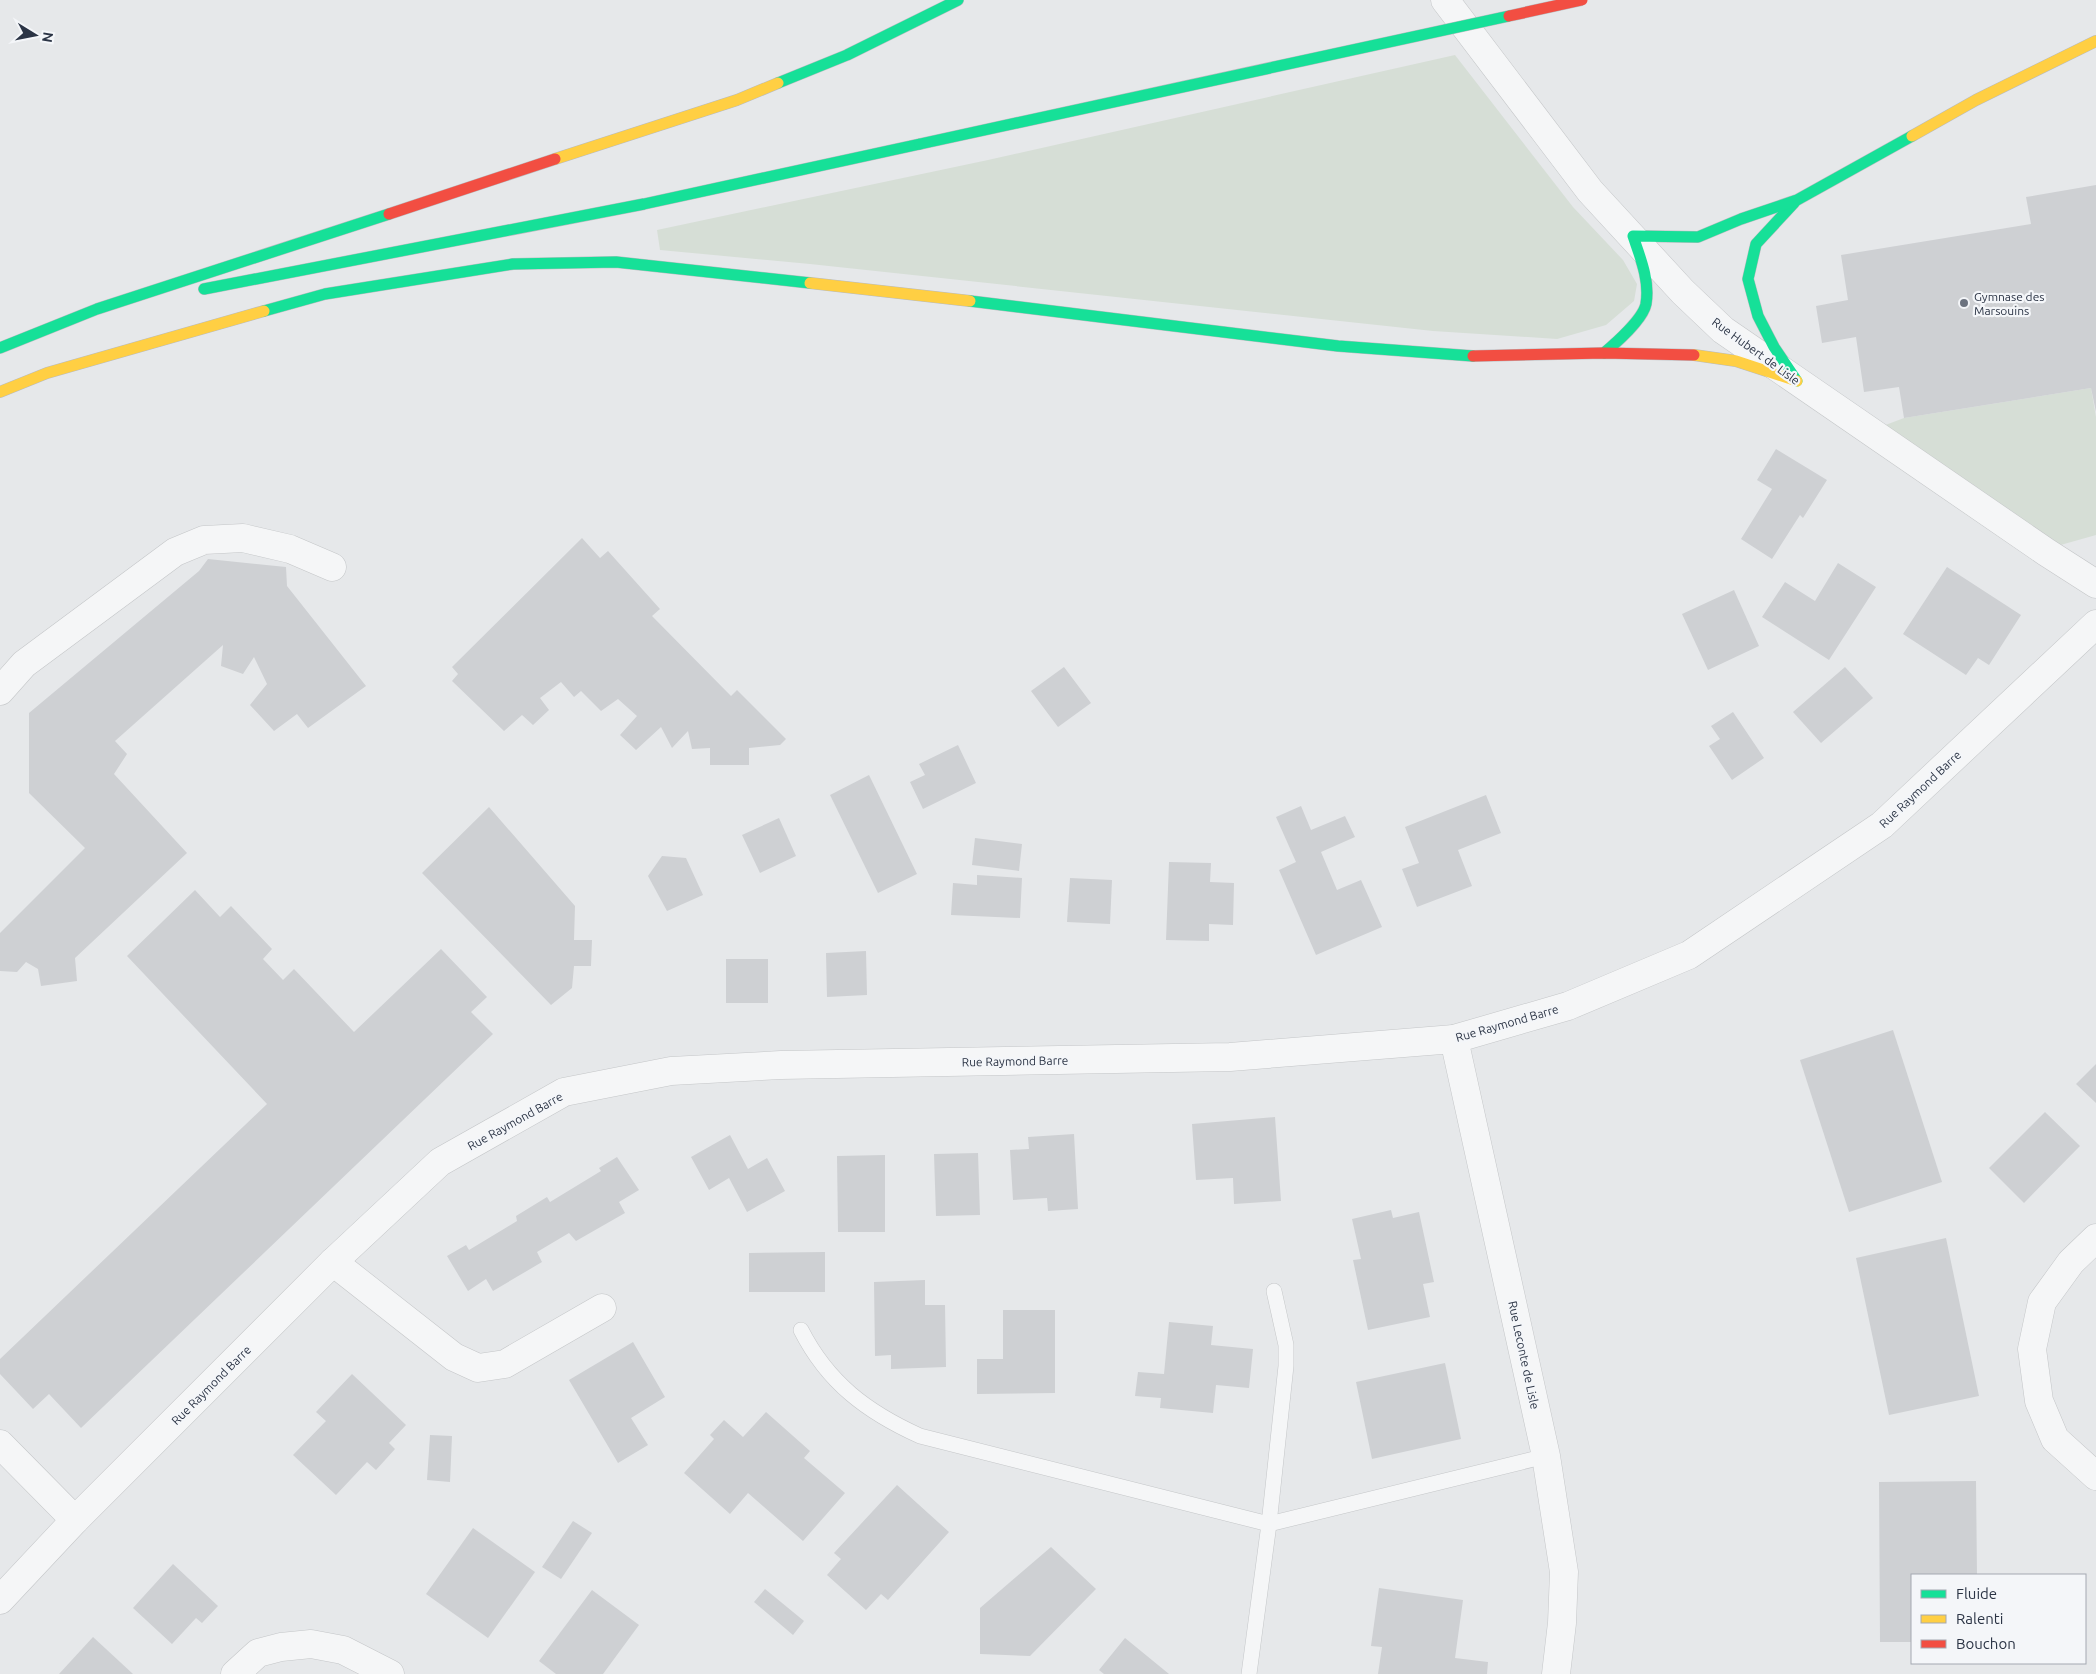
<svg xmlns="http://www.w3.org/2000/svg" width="2096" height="1674" font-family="Ubuntu,sans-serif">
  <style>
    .green { fill: #d6ded6 }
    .building { fill: #ced0d3 }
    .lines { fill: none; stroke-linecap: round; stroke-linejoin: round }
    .lane-casing { stroke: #c4c6c8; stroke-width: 16 }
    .street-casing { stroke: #c4c6c8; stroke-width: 29 }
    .fast-casing { stroke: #b8bbbf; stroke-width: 12 }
    .slow-casing { stroke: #b8bbbf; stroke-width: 12 }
    .jam-casing { stroke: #b8bbbf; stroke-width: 12 }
    .lane { stroke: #f5f6f7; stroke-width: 15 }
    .street { stroke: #f5f6f7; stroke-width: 28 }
    .fast { stroke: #16e098; stroke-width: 11 }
    .slow { stroke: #ffcf43; stroke-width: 11 }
    .jam { stroke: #f24e42; stroke-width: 11 }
    .fast-bridge-casing { stroke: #b8bbbf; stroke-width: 12; stroke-linecap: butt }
    .jam-bridge-casing { stroke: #b8bbbf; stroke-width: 12; stroke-linecap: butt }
    .fast-bridge { stroke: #16e098; stroke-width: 11 }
    .jam-bridge { stroke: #f24e42; stroke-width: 11 }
    .poi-dot { fill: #6c737f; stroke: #f4f6f9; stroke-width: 2 }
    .labels { text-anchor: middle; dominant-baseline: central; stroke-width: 4.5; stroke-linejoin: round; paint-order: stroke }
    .poi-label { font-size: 12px; fill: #2b3445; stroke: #f4f6f9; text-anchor: start }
    .street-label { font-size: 12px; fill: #2b3445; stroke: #f4f6f9 }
  </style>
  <rect width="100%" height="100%" fill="#e6e8ea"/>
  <!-- green -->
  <g class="green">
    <polygon points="1455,55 1573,207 1623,260 1637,284 1634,301 1606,325 1557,339 1433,331 810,264 660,250 657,230 988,160"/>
    <polygon points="2091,388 2096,417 2096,535 2057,546 1875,429 1904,418"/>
  </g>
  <!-- building -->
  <g class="building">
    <polygon points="2096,185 2096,412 2091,388 1904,418 1899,387 1864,392 1856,337 1822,343 1816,306 1848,300 1841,255 2031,224 2026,197"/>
    <polygon points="1776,449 1827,480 1803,518 1800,515 1772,559 1741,539 1772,489 1757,480"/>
    <polygon points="582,538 600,558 608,551 660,609 652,616 731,696 737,690 786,739 780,745 749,748 749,765 710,765 710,748 692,749 688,731 672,748 661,727 636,750 620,735 637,716 618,699 601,711 581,691 574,697 561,682 540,698 549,710 533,725 522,715 504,731 452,681 458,674 452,667"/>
    <polygon points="208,559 286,567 287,586 366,686 308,728 297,714 274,731 250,705 267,684 254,657 243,674 221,666 223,645 115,741 127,754 114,774 187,853 75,958 77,981 41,986 38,969 26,962 17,972 0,971 0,933 85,848 29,793 29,713 199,571"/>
    <polygon points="1838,563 1876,587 1829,660 1762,617 1785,582 1815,601"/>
    <polygon points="1947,567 2021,615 1989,665 1978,658 1966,675 1903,634"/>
    <polygon points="1734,590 1759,646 1708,670 1682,614"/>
    <polygon points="1064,667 1091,703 1058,727 1031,691"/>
    <polygon points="1845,667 1873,698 1821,743 1793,712"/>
    <polygon points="1733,712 1764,758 1732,780 1709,746 1720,739 1711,726"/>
    <polygon points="958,745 976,783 923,809 910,782 925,775 919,764"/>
    <polygon points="869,775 917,874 878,893 830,795"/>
    <polygon points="1486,795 1501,833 1458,850 1472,886 1417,907 1402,869 1419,863 1405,827"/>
    <polygon points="1301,806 1311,830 1345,816 1355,837 1321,852 1337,890 1361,880 1382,927 1316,955 1279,870 1296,862 1276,817"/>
    <polygon points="489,807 575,906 574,940 592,940 591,966 574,966 572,988 551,1005 422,873"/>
    <polygon points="779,818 796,856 760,873 742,835"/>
    <polygon points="975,838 1022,844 1019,871 972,865"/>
    <polygon points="662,856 686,858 703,895 667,911 648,876"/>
    <polygon points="1169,862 1211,863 1210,882 1234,883 1233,925 1209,924 1209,941 1166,940"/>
    <polygon points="977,875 1022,878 1020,918 951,915 953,883 977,885"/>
    <polygon points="1070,878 1112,880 1110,924 1067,922"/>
    <polygon points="195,890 220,917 231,906 272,949 263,959 283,980 294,969 354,1032 441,949 487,997 471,1012 493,1034 81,1428 49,1394 33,1409 0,1374 0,1359 267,1104 127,956"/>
    <polygon points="866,951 867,995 827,997 826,953"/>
    <rect x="726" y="959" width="42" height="44"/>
    <polygon points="1893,1030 1942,1182 1849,1212 1800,1060"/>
    <polygon points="2096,1064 2096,1103 2076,1084"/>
    <polygon points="2045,1112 2080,1146 2024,1203 1989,1168"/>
    <polygon points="1275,1117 1281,1201 1234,1204 1233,1178 1196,1180 1192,1124"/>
    <polygon points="1074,1134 1078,1209 1048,1211 1047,1198 1013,1200 1010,1150 1029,1149 1028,1137"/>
    <polygon points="730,1135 748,1169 767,1158 785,1191 747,1212 729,1178 709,1190 691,1157"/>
    <polygon points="978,1153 980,1215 936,1216 934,1154"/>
    <polygon points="885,1155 885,1232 838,1232 837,1156"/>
    <polygon points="617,1157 639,1190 619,1202 625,1213 576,1241 569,1233 537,1252 542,1262 493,1291 486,1279 468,1291 447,1256 466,1245 469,1250 517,1221 516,1216 547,1197 550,1202 601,1171 599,1168"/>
    <polygon points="1391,1210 1393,1218 1419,1212 1434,1282 1423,1284 1430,1317 1368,1330 1353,1260 1361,1259 1352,1219"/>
    <polygon points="1946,1238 1979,1396 1889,1415 1856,1258"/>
    <polygon points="825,1252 825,1292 749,1292 749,1253"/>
    <polygon points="925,1280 925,1305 945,1305 946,1367 891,1369 891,1355 875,1356 874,1282"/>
    <polygon points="1003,1310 1055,1310 1055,1393 977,1394 977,1359 1003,1359"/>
    <polygon points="1169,1322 1213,1326 1211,1345 1253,1349 1249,1388 1216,1385 1213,1413 1160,1408 1161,1398 1135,1396 1138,1372 1164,1374"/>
    <polygon points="633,1342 665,1397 631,1418 648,1445 618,1463 569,1380"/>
    <polygon points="1445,1363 1461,1439 1372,1459 1356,1382"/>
    <polygon points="352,1374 406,1425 389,1443 395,1449 376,1470 367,1462 336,1495 293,1455 326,1421 316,1412"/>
    <polygon points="766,1412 810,1451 804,1458 845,1493 803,1541 748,1493 730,1514 684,1473 714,1439 710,1435 724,1420 743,1437"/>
    <polygon points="430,1435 452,1436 450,1482 427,1480"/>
    <polygon points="1976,1481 1977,1575 1912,1575 1912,1642 1880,1642 1879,1482"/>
    <polygon points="897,1485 949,1532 888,1600 881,1594 866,1610 827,1575 841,1559 834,1553"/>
    <polygon points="573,1521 592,1533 561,1579 542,1567"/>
    <polygon points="473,1528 535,1572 488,1638 426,1594"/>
    <polygon points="1051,1547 1096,1589 1030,1656 980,1654 980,1608"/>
    <polygon points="173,1564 218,1606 202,1623 196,1618 172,1644 133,1608"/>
    <polygon points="1379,1588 1463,1600 1455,1658 1488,1662 1487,1674 1378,1674 1382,1647 1371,1646"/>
    <polygon points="765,1589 804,1621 793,1635 754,1602"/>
    <polygon points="592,1590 639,1625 603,1674 556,1674 539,1661"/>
    <polygon points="93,1637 133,1674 59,1674"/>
    <polygon points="1125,1638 1169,1674 1104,1674 1099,1670"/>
  </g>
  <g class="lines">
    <!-- lane casing -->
    <g class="lane-casing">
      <g id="lane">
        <path d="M801 1330C828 1383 867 1412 920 1436L1269 1524 1546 1456"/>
        <polyline points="1249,1674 1269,1524 1286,1366 1286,1345 1274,1291"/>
      </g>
    </g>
    <!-- street casing -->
    <g class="street-casing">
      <g id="street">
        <polyline points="1445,0 1590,191 1683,292 1723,330 2046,552 2096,584"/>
        <polyline points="0,691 24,664 175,552 204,540 243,538 290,549 332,567"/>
        <polyline points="1454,1039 1546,1456 1564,1572 1562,1623 1556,1674"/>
        <polyline points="2096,1238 2071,1262 2042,1302 2032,1349 2039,1401 2055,1439 2096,1476"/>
        <polyline points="333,1262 454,1357 478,1368 505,1364 602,1308"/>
        <polyline points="0,1444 75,1520"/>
        <polyline points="0,1600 75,1520 333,1262 440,1162 564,1092 671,1071 781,1065 1230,1057 1454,1039 1568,1006 1689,955 1882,825 2096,624"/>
        <polyline points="235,1674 258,1653 281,1647 311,1644 343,1650 390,1674"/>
      </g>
    </g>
    <!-- fast casing -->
    <g class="fast-casing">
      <g id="fast">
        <polyline points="778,83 847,55 958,0"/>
        <polyline points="1794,203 1756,244 1748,279 1758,316 1774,347 1797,381"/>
        <polyline points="204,289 644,204 920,144"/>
        <polyline points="970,301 1338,346 1473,356"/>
        <polyline points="264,311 325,294 513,264 616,262 810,283"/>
        <polyline points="0,348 97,309 389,214"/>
        <path d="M1604 353C1616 343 1643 319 1646 304 1650 280 1640 257 1633 236L1698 237 1741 219 1797 200 1912 136"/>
      </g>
    </g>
    <!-- slow casing -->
    <g class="slow-casing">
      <g id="slow">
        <polyline points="1912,136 1976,100 2096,41"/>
        <polyline points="555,159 737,100 778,83"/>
        <polyline points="810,283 970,301"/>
        <polyline points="1694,355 1736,361 1797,381"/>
        <polyline points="0,392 47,373 264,311"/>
      </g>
    </g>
    <!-- jam casing -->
    <g class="jam-casing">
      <g id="jam">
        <polyline points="389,214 555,159"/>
        <polyline points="1473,356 1604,353 1694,355"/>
      </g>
    </g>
    <!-- lane -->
    <use href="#lane" class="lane"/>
    <!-- street -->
    <use href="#street" class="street"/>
    <!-- fast -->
    <use href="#fast" class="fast"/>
    <!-- slow -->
    <use href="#slow" class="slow"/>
    <!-- jam -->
    <use href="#jam" class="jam"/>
    <!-- fast-bridge casing -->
    <g class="fast-bridge-casing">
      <polyline id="fast-bridge" points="920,144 1509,16"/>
    </g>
    <!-- jam-bridge casing -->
    <g class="jam-bridge-casing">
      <polyline id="jam-bridge" points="1509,16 1582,0"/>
    </g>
    <!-- fast-bridge -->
    <use href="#fast-bridge" class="fast-bridge"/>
    <!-- jam-bridge -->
    <use href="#jam-bridge" class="jam-bridge"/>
  </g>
  <!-- markers -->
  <circle class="poi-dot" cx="1964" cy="303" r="5"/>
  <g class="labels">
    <!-- poi labels -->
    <g class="poi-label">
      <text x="1974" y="296">Gymnase des<tspan x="1974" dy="14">Marsouins</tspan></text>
    </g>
    <!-- street labels -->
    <g class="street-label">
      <text transform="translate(1756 351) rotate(36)">Rue Hubert de Lisle</text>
      <text transform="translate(1920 789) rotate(-43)">Rue Raymond Barre</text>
      <text transform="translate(1507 1023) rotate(-16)">Rue Raymond Barre</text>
      <text transform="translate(1015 1061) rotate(-1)">Rue Raymond Barre</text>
      <text transform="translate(515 1121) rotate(-29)">Rue Raymond Barre</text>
      <text transform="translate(1524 1355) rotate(78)">Rue Leconte de Lisle</text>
      <text transform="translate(211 1385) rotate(-45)">Rue Raymond Barre</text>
    </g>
  </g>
  <!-- legend -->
  <rect x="1911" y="1574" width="175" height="90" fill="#f4f6f9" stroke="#a4a8b1"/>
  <rect x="1921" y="1590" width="25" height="8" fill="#16e098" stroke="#a4a8b1"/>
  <text x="1956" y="1599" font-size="15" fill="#2b3445">Fluide</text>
  <rect x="1921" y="1615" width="25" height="8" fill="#ffcf43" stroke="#a4a8b1"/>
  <text x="1956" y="1624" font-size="15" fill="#2b3445">Ralenti</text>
  <rect x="1921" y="1640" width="25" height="8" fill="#f24e42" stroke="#a4a8b1"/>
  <text x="1956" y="1649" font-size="15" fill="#2b3445">Bouchon</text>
  <!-- north arrow -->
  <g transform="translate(35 35) rotate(100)" stroke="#f4f6f9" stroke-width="4" paint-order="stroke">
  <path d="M0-4L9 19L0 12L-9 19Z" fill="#2b3445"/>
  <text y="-8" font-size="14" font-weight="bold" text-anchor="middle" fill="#2b3445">N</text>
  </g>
</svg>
